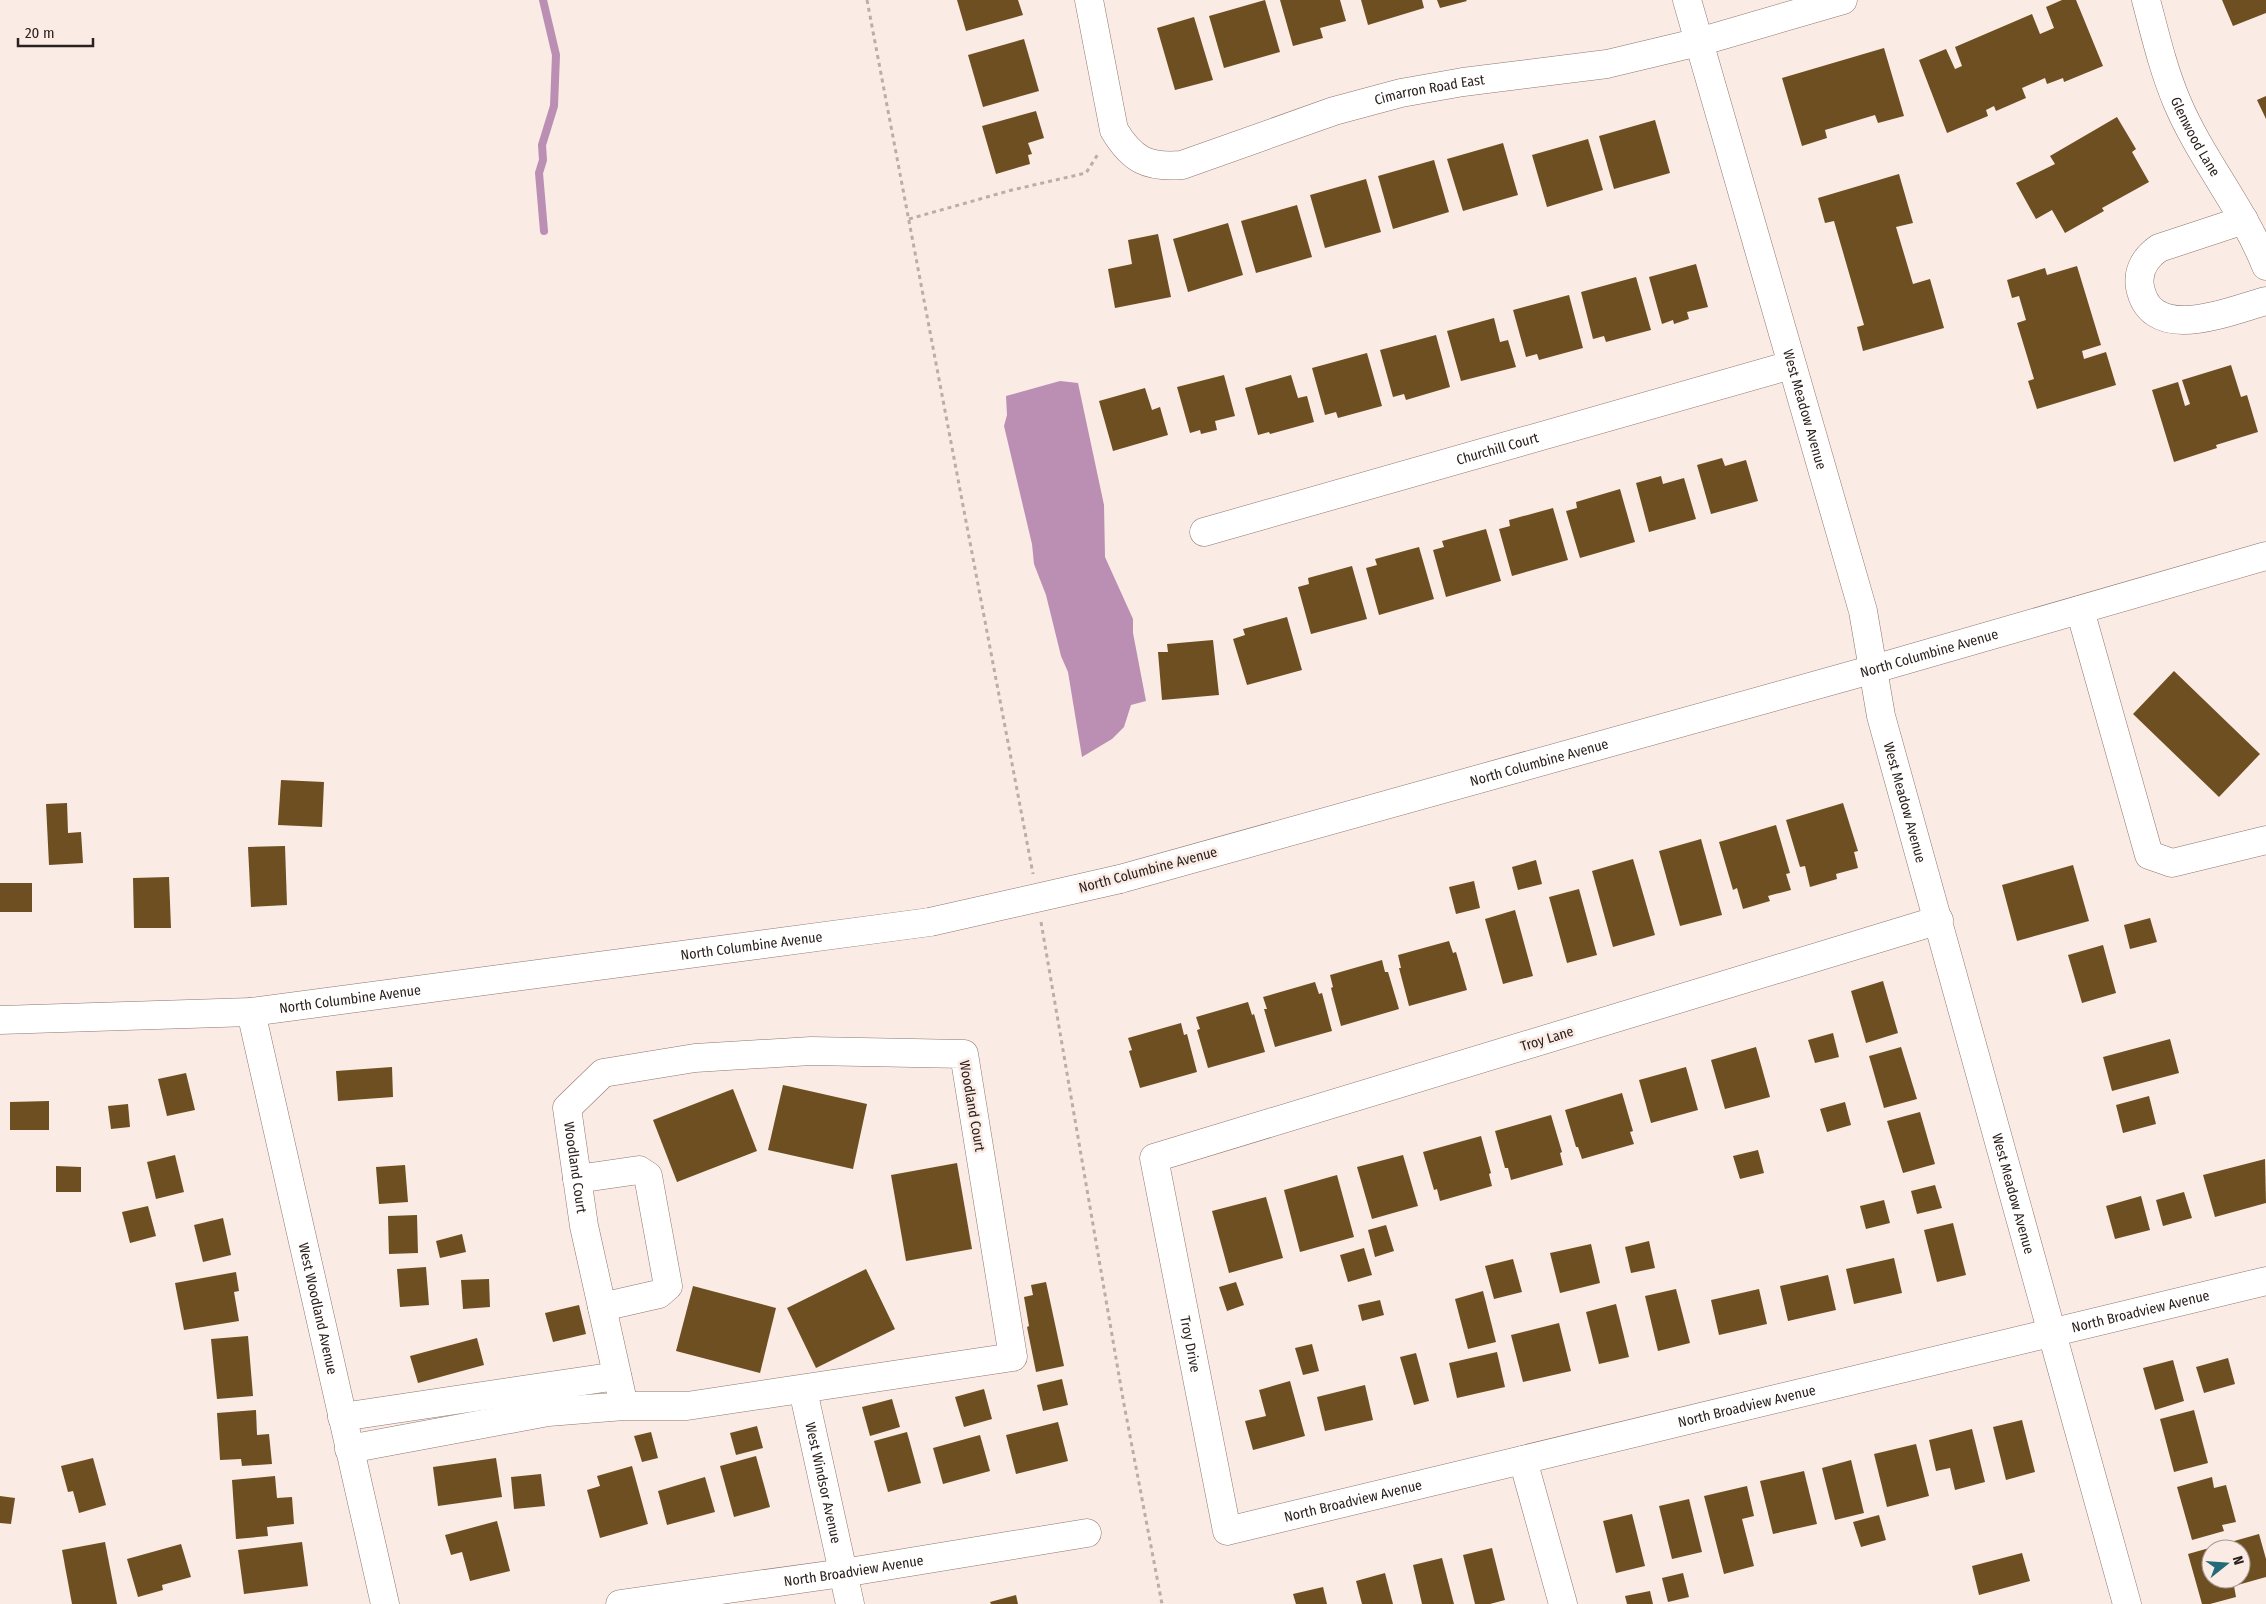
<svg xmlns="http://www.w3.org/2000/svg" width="2266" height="1604" font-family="'Fira Sans Condensed',sans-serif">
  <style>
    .water { fill: #bb8eb3 }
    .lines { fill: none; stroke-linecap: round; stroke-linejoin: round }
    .stream { stroke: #bb8eb3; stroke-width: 8 }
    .building { fill: #6e4f21; fill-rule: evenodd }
    .minor-casing { stroke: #8e766e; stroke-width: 29 }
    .major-casing { stroke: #8e766e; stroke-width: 29 }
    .path { stroke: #bbada8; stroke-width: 3; stroke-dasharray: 4 4; stroke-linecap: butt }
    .minor { stroke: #fff; stroke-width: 28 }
    .major { stroke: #fff; stroke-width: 28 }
    .major-bridge-casing { stroke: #8e766e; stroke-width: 29; stroke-linecap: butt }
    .major-bridge { stroke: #fff; stroke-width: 28 }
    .labels { text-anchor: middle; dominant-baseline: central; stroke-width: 5; stroke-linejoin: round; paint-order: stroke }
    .street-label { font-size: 14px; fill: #2b211e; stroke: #fbebe5 }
  </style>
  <rect width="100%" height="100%" fill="#fbebe5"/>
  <!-- water -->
  <polygon class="water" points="1060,381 1078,383 1104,505 1105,557 1133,619 1133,633 1146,701 1131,705 1124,727 1112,739 1082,757 1068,672 1061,656 1046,595 1034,564 1032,544 1004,426 1007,415 1006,396"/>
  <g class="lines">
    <!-- stream -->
    <polyline class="stream" points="543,0 556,55 554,106 542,145 543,160 539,173 544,231"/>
  </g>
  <!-- building -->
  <g class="building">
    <polygon points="957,0 1018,0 1023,15 966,31"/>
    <polygon points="1265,0 1280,52 1224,68 1209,16"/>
    <polygon points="1280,0 1340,0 1346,21 1320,28 1323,38 1293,46"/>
    <polygon points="1361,0 1422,0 1424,8 1368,25"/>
    <polygon points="1437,0 1466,0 1467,1 1440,8"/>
    <polygon points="2062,0 2076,0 2103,66 2064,82 2063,78 2047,84 2045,78 2022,88 2026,98 1996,111 1994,106 1986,110 1988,116 1947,133 1919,60 1946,49 1955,69 1962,66 1955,47 2032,14 2040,34 2054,28 2046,7"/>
    <polygon points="2222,0 2266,0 2266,13 2233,26"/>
    <polygon points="1194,17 1213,80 1175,90 1157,28"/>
    <polygon points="1024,39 1039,91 983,107 968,55"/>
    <polygon points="1884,48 1904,116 1878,123 1875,115 1825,130 1827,138 1802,146 1782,78"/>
    <polygon points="2266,96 2266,119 2257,100"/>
    <polygon points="1036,111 1044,138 1028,143 1032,154 1028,155 1030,164 996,174 982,126"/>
    <polygon points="2117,117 2136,149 2132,152 2149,182 2102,208 2104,211 2065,233 2052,210 2036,219 2016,183 2055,164 2050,156"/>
    <polygon points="1655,120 1670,173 1614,189 1599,136"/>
    <polygon points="1588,139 1603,190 1547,207 1532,155"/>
    <polygon points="1503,143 1518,195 1463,211 1447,159"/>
    <polygon points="1434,160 1449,212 1393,229 1378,176"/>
    <polygon points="1899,174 1913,223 1896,227 1913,284 1930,279 1944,328 1863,351 1857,327 1864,325 1834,221 1825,223 1818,198"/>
    <polygon points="1366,179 1381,232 1325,248 1310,195"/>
    <polygon points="1297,205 1312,257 1256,273 1241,221"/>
    <polygon points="1228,223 1243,275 1188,292 1173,239"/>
    <polygon points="1158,234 1171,297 1115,308 1108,269 1132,264 1128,240"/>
    <polygon points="1696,264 1708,307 1687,312 1689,319 1674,324 1673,320 1662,324 1649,277"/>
    <polygon points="2077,266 2101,345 2082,351 2084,359 2106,352 2116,385 2037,409 2028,381 2034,379 2017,323 2026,320 2019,296 2012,298 2007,280 2045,268 2047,275"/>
    <polygon points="1636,277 1651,330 1606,342 1604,336 1593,339 1581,292"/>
    <polygon points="1569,295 1583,348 1539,360 1537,354 1526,357 1513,310"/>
    <polygon points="1494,318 1500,342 1508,340 1516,367 1461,381 1447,331"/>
    <polygon points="1436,335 1450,387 1406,400 1404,394 1393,397 1380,350"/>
    <polygon points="1367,353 1382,406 1338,418 1336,412 1325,415 1312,368"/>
    <polygon points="2231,365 2241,397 2247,395 2258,432 2216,445 2217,448 2174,462 2152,390 2178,382 2185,406 2190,404 2182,380"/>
    <polygon points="1224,375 1235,416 1215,421 1217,430 1201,434 1200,430 1190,433 1177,387"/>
    <polygon points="1291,375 1298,398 1307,396 1314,422 1270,434 1269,432 1258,435 1245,388"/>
    <polygon points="1145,388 1152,410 1160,407 1168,435 1113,451 1099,401"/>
    <polygon points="1722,458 1725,466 1746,460 1758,501 1711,514 1697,465"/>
    <polygon points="1661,476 1663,484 1684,478 1696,519 1649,532 1636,483"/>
    <polygon points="1620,489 1635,542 1580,558 1566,511 1577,508 1576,502"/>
    <polygon points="1553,508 1568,560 1512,576 1499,529 1510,526 1509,520"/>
    <polygon points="1486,529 1501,581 1446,597 1433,550 1444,547 1442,541"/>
    <polygon points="1419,547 1434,599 1379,615 1366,568 1377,565 1375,559"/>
    <polygon points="1352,566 1367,619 1311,634 1298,587 1309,584 1308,578"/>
    <polygon points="1287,617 1302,670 1247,685 1233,639 1245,635 1243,629"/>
    <polygon points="1213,640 1219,695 1162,700 1158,652 1168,652 1167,644"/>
    <polygon points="2174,671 2260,754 2219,797 2133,714"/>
    <polygon points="281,780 324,782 322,827 278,825"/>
    <polygon points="67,803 68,833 81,832 83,863 49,865 46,804"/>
    <polygon points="1843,803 1858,851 1854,852 1858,868 1836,874 1837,879 1810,887 1805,866 1800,867 1786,820"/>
    <polygon points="1776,825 1790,873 1786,874 1791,890 1768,896 1770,901 1743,909 1737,888 1733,890 1719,842"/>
    <polygon points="1701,839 1722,915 1680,926 1659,851"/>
    <polygon points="285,846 287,905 251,907 248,847"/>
    <polygon points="1633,859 1655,935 1613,947 1592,871"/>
    <polygon points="1536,860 1542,884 1518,890 1512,867"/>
    <polygon points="2073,865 2089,921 2017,941 2002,885"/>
    <polygon points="169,877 171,928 134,928 133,878"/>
    <polygon points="1474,881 1480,908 1456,914 1449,887"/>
    <rect x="0" y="883" width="32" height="29"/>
    <polygon points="1579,889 1597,955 1567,963 1549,897"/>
    <polygon points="1515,910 1533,976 1503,984 1485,919"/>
    <polygon points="2150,918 2157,942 2130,949 2124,925"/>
    <polygon points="1449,941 1453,953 1456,952 1467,990 1409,1006 1399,968 1401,968 1398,955"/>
    <polygon points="2103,945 2116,993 2082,1003 2068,955"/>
    <polygon points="1382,960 1385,972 1388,972 1399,1009 1341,1026 1331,988 1333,987 1330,975"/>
    <polygon points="1883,981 1898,1033 1866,1043 1851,991"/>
    <polygon points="1315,982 1319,994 1322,993 1332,1031 1275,1047 1264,1009 1267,1009 1263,997"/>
    <polygon points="1248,1002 1252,1015 1254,1014 1265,1052 1208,1068 1197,1030 1200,1029 1196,1017"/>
    <polygon points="1181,1023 1184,1035 1187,1034 1197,1072 1140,1088 1129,1051 1132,1050 1128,1038"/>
    <polygon points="1833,1033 1839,1057 1815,1063 1808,1040"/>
    <polygon points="2170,1039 2179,1073 2112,1091 2103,1057"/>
    <polygon points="1756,1047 1770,1097 1725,1109 1711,1060"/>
    <polygon points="1901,1047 1917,1099 1884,1108 1869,1056"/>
    <polygon points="392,1067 393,1097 338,1101 336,1071"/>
    <polygon points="1686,1067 1698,1110 1651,1123 1639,1080"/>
    <polygon points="186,1073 195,1110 167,1116 158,1079"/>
    <polygon points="783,1085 867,1104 853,1169 768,1150"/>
    <polygon points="733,1089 757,1151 677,1182 653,1120"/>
    <polygon points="1622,1093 1633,1131 1630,1132 1634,1144 1582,1159 1578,1147 1576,1147 1565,1110"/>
    <polygon points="2149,1096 2156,1124 2123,1133 2116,1105"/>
    <polygon points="49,1101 49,1130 10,1130 10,1102"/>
    <polygon points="1845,1102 1851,1125 1827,1132 1820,1109"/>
    <polygon points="128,1104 130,1127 111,1129 108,1106"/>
    <polygon points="1920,1112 1935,1164 1903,1173 1887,1121"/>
    <polygon points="1551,1115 1562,1152 1560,1153 1563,1165 1511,1180 1508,1168 1505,1168 1495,1131"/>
    <polygon points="1481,1136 1491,1173 1489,1174 1492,1186 1440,1201 1437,1189 1434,1190 1423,1152"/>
    <polygon points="1758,1150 1764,1173 1740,1179 1733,1156"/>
    <polygon points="175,1155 184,1192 156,1199 147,1162"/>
    <polygon points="1403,1155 1418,1206 1372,1219 1357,1167"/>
    <polygon points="2265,1159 2266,1203 2215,1217 2203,1175"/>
    <polygon points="957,1163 972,1249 906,1261 891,1175"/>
    <polygon points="405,1165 408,1202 379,1204 376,1167"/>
    <polygon points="56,1166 81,1167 81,1192 56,1192"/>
    <polygon points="1337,1175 1354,1237 1300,1252 1284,1190"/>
    <polygon points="1935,1185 1942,1208 1917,1214 1911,1191"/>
    <polygon points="2184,1192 2192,1218 2163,1226 2156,1200"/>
    <polygon points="2141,1196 2150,1230 2115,1239 2106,1206"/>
    <polygon points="1266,1197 1283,1258 1229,1273 1212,1211"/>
    <polygon points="1884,1200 1890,1223 1866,1229 1860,1206"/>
    <polygon points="148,1206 156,1236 130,1243 122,1212"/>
    <polygon points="417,1215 418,1253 389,1254 388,1216"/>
    <polygon points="223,1218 231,1255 203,1262 194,1225"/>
    <polygon points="1953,1223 1966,1275 1937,1282 1924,1230"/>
    <polygon points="1386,1225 1394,1251 1375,1257 1368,1230"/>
    <polygon points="462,1234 466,1252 440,1258 436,1241"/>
    <polygon points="1649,1241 1655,1268 1631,1273 1625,1247"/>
    <polygon points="1591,1244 1600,1283 1560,1293 1550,1253"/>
    <polygon points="1364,1248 1372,1275 1348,1282 1340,1255"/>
    <polygon points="1894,1258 1902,1293 1854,1304 1846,1269"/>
    <polygon points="1513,1259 1522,1292 1494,1299 1485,1266"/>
    <polygon points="426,1267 429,1305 400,1307 397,1269"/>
    <polygon points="866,1269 895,1329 816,1368 787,1308"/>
    <polygon points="236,1272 239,1291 234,1292 239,1321 184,1330 175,1283"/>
    <polygon points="1828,1275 1836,1310 1788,1321 1780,1286"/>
    <polygon points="489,1279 490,1307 463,1309 461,1280"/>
    <polygon points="1046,1282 1064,1366 1036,1372 1027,1327 1029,1326 1024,1297 1033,1295 1031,1285"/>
    <polygon points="1236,1282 1244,1305 1227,1311 1219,1287"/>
    <polygon points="693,1286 776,1308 760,1373 676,1351"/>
    <polygon points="1676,1289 1690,1343 1658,1351 1645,1296"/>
    <polygon points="1759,1289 1767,1324 1719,1335 1711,1300"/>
    <polygon points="1483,1291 1496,1342 1468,1349 1455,1299"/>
    <polygon points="1380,1300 1384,1315 1362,1321 1358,1305"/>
    <polygon points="1616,1304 1629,1357 1599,1364 1586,1312"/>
    <polygon points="579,1305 586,1334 553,1342 545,1313"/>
    <polygon points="1559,1323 1571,1371 1523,1382 1511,1335"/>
    <polygon points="248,1336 253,1396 217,1399 211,1339"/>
    <polygon points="477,1338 484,1365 418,1383 410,1356"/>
    <polygon points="1312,1344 1319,1371 1303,1375 1295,1348"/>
    <polygon points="1497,1352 1505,1387 1457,1398 1449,1363"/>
    <polygon points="1416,1353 1429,1401 1414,1405 1400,1357"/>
    <polygon points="2228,1358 2235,1384 2204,1393 2196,1367"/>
    <polygon points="2173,1360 2184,1401 2155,1410 2143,1368"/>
    <polygon points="1062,1379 1068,1405 1043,1411 1037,1385"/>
    <polygon points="1290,1381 1305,1436 1253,1450 1245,1421 1266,1416 1259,1390"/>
    <polygon points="1365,1385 1373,1420 1325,1431 1317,1397"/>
    <polygon points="984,1389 992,1419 964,1427 955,1397"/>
    <polygon points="892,1399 900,1427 870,1436 862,1407"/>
    <polygon points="256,1410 257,1435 269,1434 272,1464 242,1466 241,1459 220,1460 217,1413"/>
    <polygon points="2194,1410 2208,1463 2174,1472 2160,1419"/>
    <polygon points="2022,1420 2035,1472 2006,1480 1993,1427"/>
    <polygon points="1058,1422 1068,1461 1016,1474 1006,1435"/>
    <polygon points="757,1426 763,1448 736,1455 730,1433"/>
    <polygon points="1972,1429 1985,1482 1955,1490 1950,1468 1936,1471 1929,1440"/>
    <polygon points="651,1432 658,1458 642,1462 634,1436"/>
    <polygon points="907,1432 921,1483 888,1492 874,1441"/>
    <polygon points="980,1435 990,1471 943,1484 933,1448"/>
    <polygon points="1916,1444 1929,1496 1887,1507 1874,1454"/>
    <polygon points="756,1456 770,1507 734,1517 720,1466"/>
    <polygon points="93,1458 106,1505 79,1513 73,1491 68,1492 61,1466"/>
    <polygon points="496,1458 502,1497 438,1506 433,1467"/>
    <polygon points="1851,1460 1864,1513 1835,1520 1822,1468"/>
    <polygon points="632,1466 648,1524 600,1538 587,1490 600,1486 597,1476"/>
    <polygon points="1804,1471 1817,1524 1773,1534 1760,1481"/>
    <polygon points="541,1474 545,1506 514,1509 511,1477"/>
    <polygon points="275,1476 277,1498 292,1497 294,1524 267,1527 268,1536 236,1539 232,1480"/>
    <polygon points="705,1477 715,1512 667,1525 658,1491"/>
    <polygon points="2212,1477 2214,1488 2226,1485 2236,1522 2222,1525 2224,1531 2192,1540 2177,1487"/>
    <polygon points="1747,1486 1754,1516 1742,1519 1754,1566 1724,1574 1704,1496"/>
    <polygon points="0,1496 15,1498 11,1524 0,1523"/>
    <polygon points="1689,1499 1702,1552 1672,1559 1659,1506"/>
    <polygon points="1632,1514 1645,1566 1616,1573 1603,1521"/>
    <polygon points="1879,1515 1886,1540 1861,1547 1853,1522"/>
    <polygon points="497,1521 510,1571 470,1581 462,1552 451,1555 445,1535"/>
    <path d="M2259 1534 2266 1559V1577L2234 1586 2236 1597 2210 1604H2202L2188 1554ZM2211 1549H2241V1579H2211Z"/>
    <polygon points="105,1542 117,1604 72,1604 62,1550"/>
    <polygon points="302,1542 308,1586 244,1594 238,1550"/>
    <polygon points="181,1544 191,1577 162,1585 163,1590 138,1597 127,1559"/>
    <polygon points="1492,1548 1505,1600 1490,1604 1475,1604 1463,1555"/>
    <polygon points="2022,1553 2030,1581 1979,1595 1972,1566"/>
    <polygon points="1442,1558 1454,1604 1422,1604 1413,1565"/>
    <polygon points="1385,1573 1393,1604 1362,1604 1356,1581"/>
    <polygon points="1683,1573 1689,1597 1668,1602 1662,1578"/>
    <polygon points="1323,1587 1327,1604 1296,1604 1293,1594"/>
    <polygon points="1650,1591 1653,1604 1627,1604 1625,1596"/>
    <polygon points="1016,1595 1018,1604 991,1604 990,1602"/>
  </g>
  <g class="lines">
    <!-- minor casing -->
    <g class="minor-casing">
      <g id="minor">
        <path id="s1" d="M1089 0 1114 130C1132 160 1148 168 1182 165L1334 111 1401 93 1463 82 1607 64 1699 42 1843 0"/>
        <path id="s2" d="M1687 0 1863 611 1881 716 2127 1604"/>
        <path id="s3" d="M2146 0C2155 34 2163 69 2177 102 2201 159 2243 208 2266 266"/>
        <path d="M2244 220 2159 248C2146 257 2137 270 2140 287 2151 345 2229 311 2266 301"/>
        <path id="s4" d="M1204 532 1791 365"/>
        <polyline points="2080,610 2149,855 2172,863 2266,840"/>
        <path id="s5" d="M1939 920 1154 1158 1227 1531 2266 1281"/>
        <path id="s6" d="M251 1012 385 1604"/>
        <polyline points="577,1179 639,1170 648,1176 668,1286 659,1294 602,1307"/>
        <path id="s7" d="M803 1390 850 1604"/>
        <polyline points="342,1417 617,1376"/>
        <path id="s8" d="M349 1449 548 1412 624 1406H687L1013 1357 964 1054 811 1051 695 1058 603 1073 567 1108 584 1226 624 1406"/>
        <polyline points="1523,1460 1563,1604"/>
        <path id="s9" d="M620 1604 843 1573 1087 1533"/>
      </g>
    </g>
    <!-- major casing -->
    <g class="major-casing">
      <g id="major">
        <path id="s10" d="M1120 879 1874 669 2266 556"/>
        <path id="s11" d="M0 1020 251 1012 930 922"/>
      </g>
    </g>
    <!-- path -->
    <g class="path">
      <polyline points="867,0 1033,874"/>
      <polyline points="909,219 1012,190 1086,173 1098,154"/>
      <polyline points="1041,922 1123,1399 1162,1604"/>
    </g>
    <!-- minor -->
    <use href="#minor" class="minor"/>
    <!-- major -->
    <use href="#major" class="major"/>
    <!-- major-bridge casing -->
    <g class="major-bridge-casing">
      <polyline id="major-bridge" points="930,922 1120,879"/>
    </g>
    <!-- major-bridge -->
    <use href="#major-bridge" class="major-bridge"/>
  </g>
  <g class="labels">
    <!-- street labels -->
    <g class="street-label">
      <text stroke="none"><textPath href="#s1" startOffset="474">Cimarron Road East</textPath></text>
      <text stroke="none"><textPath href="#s3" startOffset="146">Glenwood Lane</textPath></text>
      <text stroke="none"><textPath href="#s2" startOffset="426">West Meadow Avenue</textPath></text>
      <text stroke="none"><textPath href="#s4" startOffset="305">Churchill Court</textPath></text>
      <text stroke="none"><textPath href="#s10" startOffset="840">North Columbine Avenue</textPath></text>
      <text stroke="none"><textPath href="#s10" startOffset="435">North Columbine Avenue</textPath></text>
      <text stroke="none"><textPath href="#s2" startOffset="832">West Meadow Avenue</textPath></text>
      <text transform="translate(1148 870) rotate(-15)">North Columbine Avenue</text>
      <text stroke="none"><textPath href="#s11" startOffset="756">North Columbine Avenue</textPath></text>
      <text stroke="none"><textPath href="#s11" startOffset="351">North Columbine Avenue</textPath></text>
      <text transform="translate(1547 1039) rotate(-17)">Troy Lane</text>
      <text transform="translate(972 1106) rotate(80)">Woodland Court</text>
      <text stroke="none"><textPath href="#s8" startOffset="1451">Woodland Court</textPath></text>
      <text stroke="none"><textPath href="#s2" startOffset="1238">West Meadow Avenue</textPath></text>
      <text stroke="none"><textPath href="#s6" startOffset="304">West Woodland Avenue</textPath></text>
      <text stroke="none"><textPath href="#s5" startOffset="2140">North Broadview Avenue</textPath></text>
      <text stroke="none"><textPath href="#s5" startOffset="1010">Troy Drive</textPath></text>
      <text stroke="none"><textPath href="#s5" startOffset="1735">North Broadview Avenue</textPath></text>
      <text stroke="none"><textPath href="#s7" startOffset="95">West Windsor Avenue</textPath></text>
      <text stroke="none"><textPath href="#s5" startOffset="1330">North Broadview Avenue</textPath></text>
      <text stroke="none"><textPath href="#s9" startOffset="236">North Broadview Avenue</textPath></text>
    </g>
  </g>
  <!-- north arrow -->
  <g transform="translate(2226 1564) rotate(73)"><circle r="24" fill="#fbebe5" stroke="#a89a95"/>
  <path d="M0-4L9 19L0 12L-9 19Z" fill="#226b77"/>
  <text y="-8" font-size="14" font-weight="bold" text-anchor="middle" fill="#2b211e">N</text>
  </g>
  <!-- scale -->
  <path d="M18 38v8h75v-8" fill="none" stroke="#2b211e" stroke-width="2.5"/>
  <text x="25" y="38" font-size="15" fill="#2b211e" stroke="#fbebe5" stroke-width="4" paint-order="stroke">20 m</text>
</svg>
